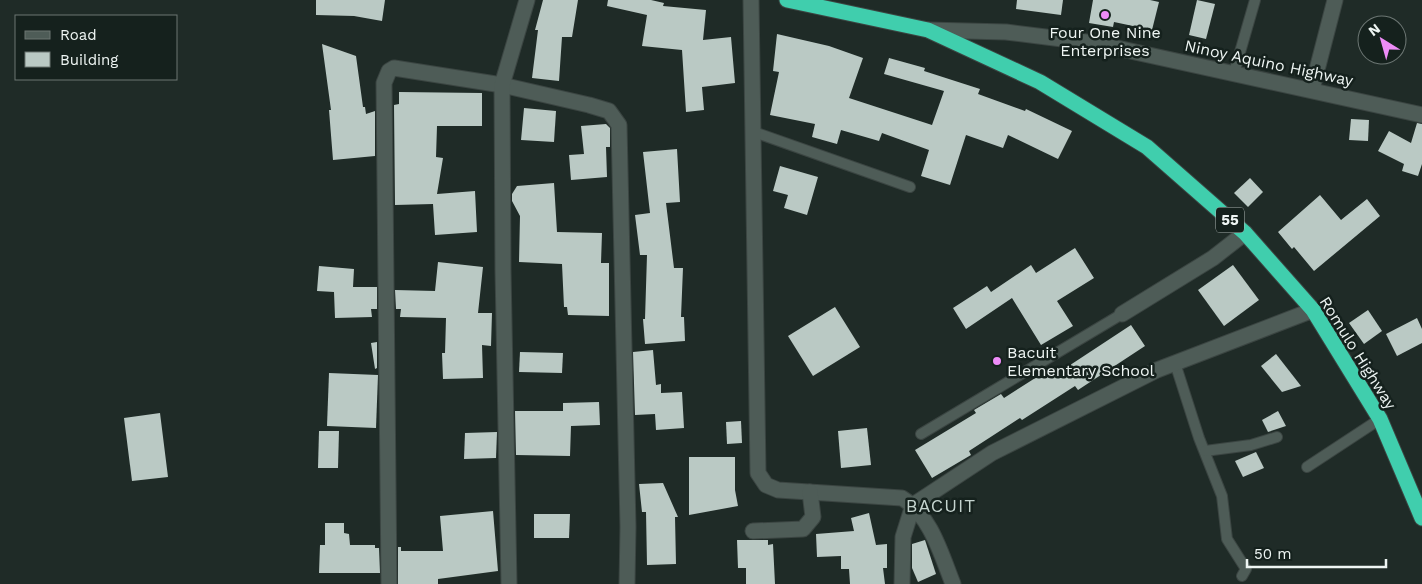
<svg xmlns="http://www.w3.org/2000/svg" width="1422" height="584" font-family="'Work Sans',sans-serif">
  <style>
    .building { fill: #bac9c4 }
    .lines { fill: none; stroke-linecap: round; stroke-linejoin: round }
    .lane-casing { stroke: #3b4542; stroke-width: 12 }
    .street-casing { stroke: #3b4542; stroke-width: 17 }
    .secondary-casing { stroke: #3b4542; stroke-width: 17 }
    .highway-casing { stroke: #3b4542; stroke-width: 17 }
    .lane { stroke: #4e5c57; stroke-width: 10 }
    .street { stroke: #4e5c57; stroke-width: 15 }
    .secondary { stroke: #4e5c57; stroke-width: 15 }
    .highway { stroke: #40cead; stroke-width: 15 }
    .poi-dot { fill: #ee8cf8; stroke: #15211d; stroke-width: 2 }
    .labels { text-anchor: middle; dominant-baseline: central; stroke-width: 5; stroke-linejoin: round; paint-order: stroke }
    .shield { fill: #15211d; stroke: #adb5b3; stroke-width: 1 }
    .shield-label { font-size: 15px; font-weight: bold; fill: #eef5f3 }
    .poi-label { font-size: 16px; fill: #eef5f3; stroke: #15211d }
    .street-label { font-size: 16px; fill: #eef5f3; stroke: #15211d }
    .neighbourhood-label { font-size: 18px; letter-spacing: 1px; fill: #c5d4cf; stroke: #15211d }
  </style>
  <rect width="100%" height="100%" fill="#1f2b27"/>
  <!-- building -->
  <g class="building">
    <polygon points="316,0 385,0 382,21 354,16 316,15"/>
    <polygon points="543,0 578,0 572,37 562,37 559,81 532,78 538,30 535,30"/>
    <polygon points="608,0 651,0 664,3 663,6 706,10 703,40 731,37 735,83 702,87 704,110 686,112 682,50 642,46 647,15 607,6"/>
    <polygon points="1017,0 1063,0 1061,15 1016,9"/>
    <polygon points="1093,0 1150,0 1159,2 1152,30 1114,22 1113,27 1089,23"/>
    <polygon points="1197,0 1215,4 1206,39 1189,35"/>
    <polygon points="777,34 829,46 863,58 849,98 932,125 944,91 884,74 889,58 925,68 924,71 980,89 978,94 1025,111 1026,109 1072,131 1058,159 1008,135 1003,148 966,135 950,185 921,176 929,150 882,133 879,141 841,130 837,144 812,137 815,124 770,115 779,72 773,71"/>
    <polygon points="322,44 356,56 363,107 365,107 366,114 375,111 375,156 333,160 329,110 331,110"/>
    <polygon points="399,92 482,93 482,126 437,126 436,157 443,158 437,194 475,191 477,232 435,235 433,204 395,205 394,105 399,104"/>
    <polygon points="524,108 556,111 554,142 521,140"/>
    <polygon points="1351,119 1369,120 1368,141 1349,140"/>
    <polygon points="1417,123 1422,124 1422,164 1418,176 1402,171 1404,164 1378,151 1389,131 1411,143"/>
    <polygon points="606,124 610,128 610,147 606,147 607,177 571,180 569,155 584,154 581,126"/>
    <polygon points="677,149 680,202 666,203 674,268 683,268 681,317 684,317 685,341 645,344 643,319 645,319 647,255 640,255 635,215 650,213 643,152"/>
    <polygon points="780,166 818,177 807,215 784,208 788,195 773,191"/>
    <polygon points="1250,178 1263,192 1248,207 1234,193"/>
    <polygon points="554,183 557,232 602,233 601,263 609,263 609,316 568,315 567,307 564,307 562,264 519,262 520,216 512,201 512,194 517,186"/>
    <polygon points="1320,195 1341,220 1367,199 1380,216 1314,271 1294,247 1292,249 1278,232"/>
    <polygon points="1075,248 1094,278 1057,301 1073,326 1041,345 1012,298 966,329 953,308 987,286 991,292 1031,265 1036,273"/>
    <polygon points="438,262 483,267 478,313 492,313 491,346 482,345 483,378 443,379 442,353 445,353 446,318 400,317 401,309 396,309 395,290 435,291"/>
    <polygon points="1233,265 1259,300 1224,326 1198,290"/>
    <polygon points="319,266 354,269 353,287 377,287 377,309 371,309 372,317 335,318 334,292 317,291"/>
    <polygon points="835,307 860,347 813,376 788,336"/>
    <polygon points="1368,310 1382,331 1364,344 1349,323"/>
    <polygon points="1417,318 1422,329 1422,343 1397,356 1386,334"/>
    <polygon points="1131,325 1145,346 1078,390 1075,386 1022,420 1020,418 969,451 971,455 932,478 915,450 976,413 974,410 1001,394 1004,398 1051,368 1055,375"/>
    <polygon points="377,342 377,368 375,369 371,343"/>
    <polygon points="653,350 656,385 661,384 661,393 682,392 684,428 656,430 655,414 635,415 633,352"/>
    <polygon points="520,352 563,353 562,373 519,372"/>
    <polygon points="1276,354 1301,386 1282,392 1261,366"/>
    <polygon points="329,373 378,375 376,428 327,426"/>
    <polygon points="599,402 600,425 571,426 570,456 516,455 515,411 563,411 563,403"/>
    <polygon points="1278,411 1286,426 1268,432 1262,420"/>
    <polygon points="160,413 168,477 132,481 124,418"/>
    <polygon points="741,421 742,443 727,444 726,422"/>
    <polygon points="867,428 871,465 841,468 838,431"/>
    <polygon points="319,431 339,431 338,468 318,468"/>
    <polygon points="497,432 496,458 464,459 465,433"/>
    <polygon points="1256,452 1264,468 1243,477 1235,461"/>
    <polygon points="689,457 735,457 735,490 738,506 689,515"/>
    <polygon points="663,483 678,517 675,517 676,564 647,565 646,512 642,512 639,484"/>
    <polygon points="493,511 498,571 438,579 438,584 398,584 398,547 401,547 401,551 443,551 440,516"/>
    <polygon points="869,513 876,545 887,544 887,568 883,568 885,584 850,584 849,569 841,569 841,556 817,557 816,534 854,531 851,518"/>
    <polygon points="534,514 570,514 569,538 534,538"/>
    <polygon points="325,523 344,523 344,533 349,534 350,545 375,545 375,548 379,548 380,573 319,573 320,545 325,545"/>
    <polygon points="737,540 768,540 768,545 773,544 775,584 746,584 746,568 738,568"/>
    <polygon points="925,540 936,574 918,582 912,568 912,544"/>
  </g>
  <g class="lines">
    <!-- lane casing -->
    <g class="lane-casing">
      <g id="lane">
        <polyline points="1234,73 1255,0"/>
        <polyline points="754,132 910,187"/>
        <polyline points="1175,363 1199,438 1222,496 1227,539 1246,569 1242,576"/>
        <polyline points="921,434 1122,314"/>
        <polyline points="1205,451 1251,445 1277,437"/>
        <polyline points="1307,467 1380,419"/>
      </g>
    </g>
    <!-- street casing -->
    <g class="street-casing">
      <g id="street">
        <path d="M751 0 758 473 766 485 778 490 902 498C931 516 941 554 953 584"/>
        <polyline points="1312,89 1335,0"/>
        <polyline points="1122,314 1213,258 1245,233"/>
        <polyline points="753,531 803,529 813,517 810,492"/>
        <polyline points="389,584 384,83 389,71 394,68 502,85 589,105 609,111 619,125 628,527 627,584"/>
        <polyline points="509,584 503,270 502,85 527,0"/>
        <polyline points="902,584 903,537 913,505 992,453 1157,370 1313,310"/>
      </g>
    </g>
    <!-- secondary casing -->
    <g class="secondary-casing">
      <polyline id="secondary" points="928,30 1006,32 1094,43 1422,115"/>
    </g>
    <!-- highway casing -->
    <g class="highway-casing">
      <polyline id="highway" points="787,0 928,30 1040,82 1147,147 1245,233 1313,310 1380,419 1422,518"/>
    </g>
    <!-- lane -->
    <use href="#lane" class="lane"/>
    <!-- street -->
    <use href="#street" class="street"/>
    <!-- secondary -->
    <use href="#secondary" class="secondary"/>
    <!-- highway -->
    <use href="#highway" class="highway"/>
  </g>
  <!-- markers -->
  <g class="poi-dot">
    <circle cx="1105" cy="15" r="5"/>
    <circle cx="997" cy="361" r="5"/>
  </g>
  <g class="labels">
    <!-- shield labels -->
    <rect class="shield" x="1216" y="207.5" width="28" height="25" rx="4"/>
    <g class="shield-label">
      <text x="1230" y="220">55</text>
    </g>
    <!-- poi labels -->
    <g class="poi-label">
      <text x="1105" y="32">Four One Nine<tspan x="1105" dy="18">Enterprises</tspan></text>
      <text x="1007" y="352" text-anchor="start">Bacuit<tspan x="1007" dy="18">Elementary School</tspan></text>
    </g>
    <!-- street labels -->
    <g class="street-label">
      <text transform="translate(1269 63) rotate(12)">Ninoy Aquino Highway</text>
      <text transform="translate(1358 353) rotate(58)">Romulo Highway</text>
    </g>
    <!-- neighbourhood labels -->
    <g class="neighbourhood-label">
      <text x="941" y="505">BACUIT</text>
    </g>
  </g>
  <!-- legend -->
  <rect x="15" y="15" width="162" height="65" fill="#15211d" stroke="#6c7673"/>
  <rect x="25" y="31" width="25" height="8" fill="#4e5c57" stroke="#6c7673"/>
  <text x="60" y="40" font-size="15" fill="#eef5f3">Road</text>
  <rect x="25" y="52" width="25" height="15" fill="#bac9c4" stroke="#6c7673"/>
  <text x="60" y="65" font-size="15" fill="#eef5f3">Building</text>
  <!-- north arrow -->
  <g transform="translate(1382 40) rotate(323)"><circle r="24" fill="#15211d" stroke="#6c7673"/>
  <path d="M0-4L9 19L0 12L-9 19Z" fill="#ee8cf8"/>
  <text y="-8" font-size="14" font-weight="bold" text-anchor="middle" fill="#eef5f3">N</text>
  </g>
  <!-- scale -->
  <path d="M1247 559v8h139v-8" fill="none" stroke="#eef5f3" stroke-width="2.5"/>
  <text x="1254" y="559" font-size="15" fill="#eef5f3" stroke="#15211d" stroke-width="4" paint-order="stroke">50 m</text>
</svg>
